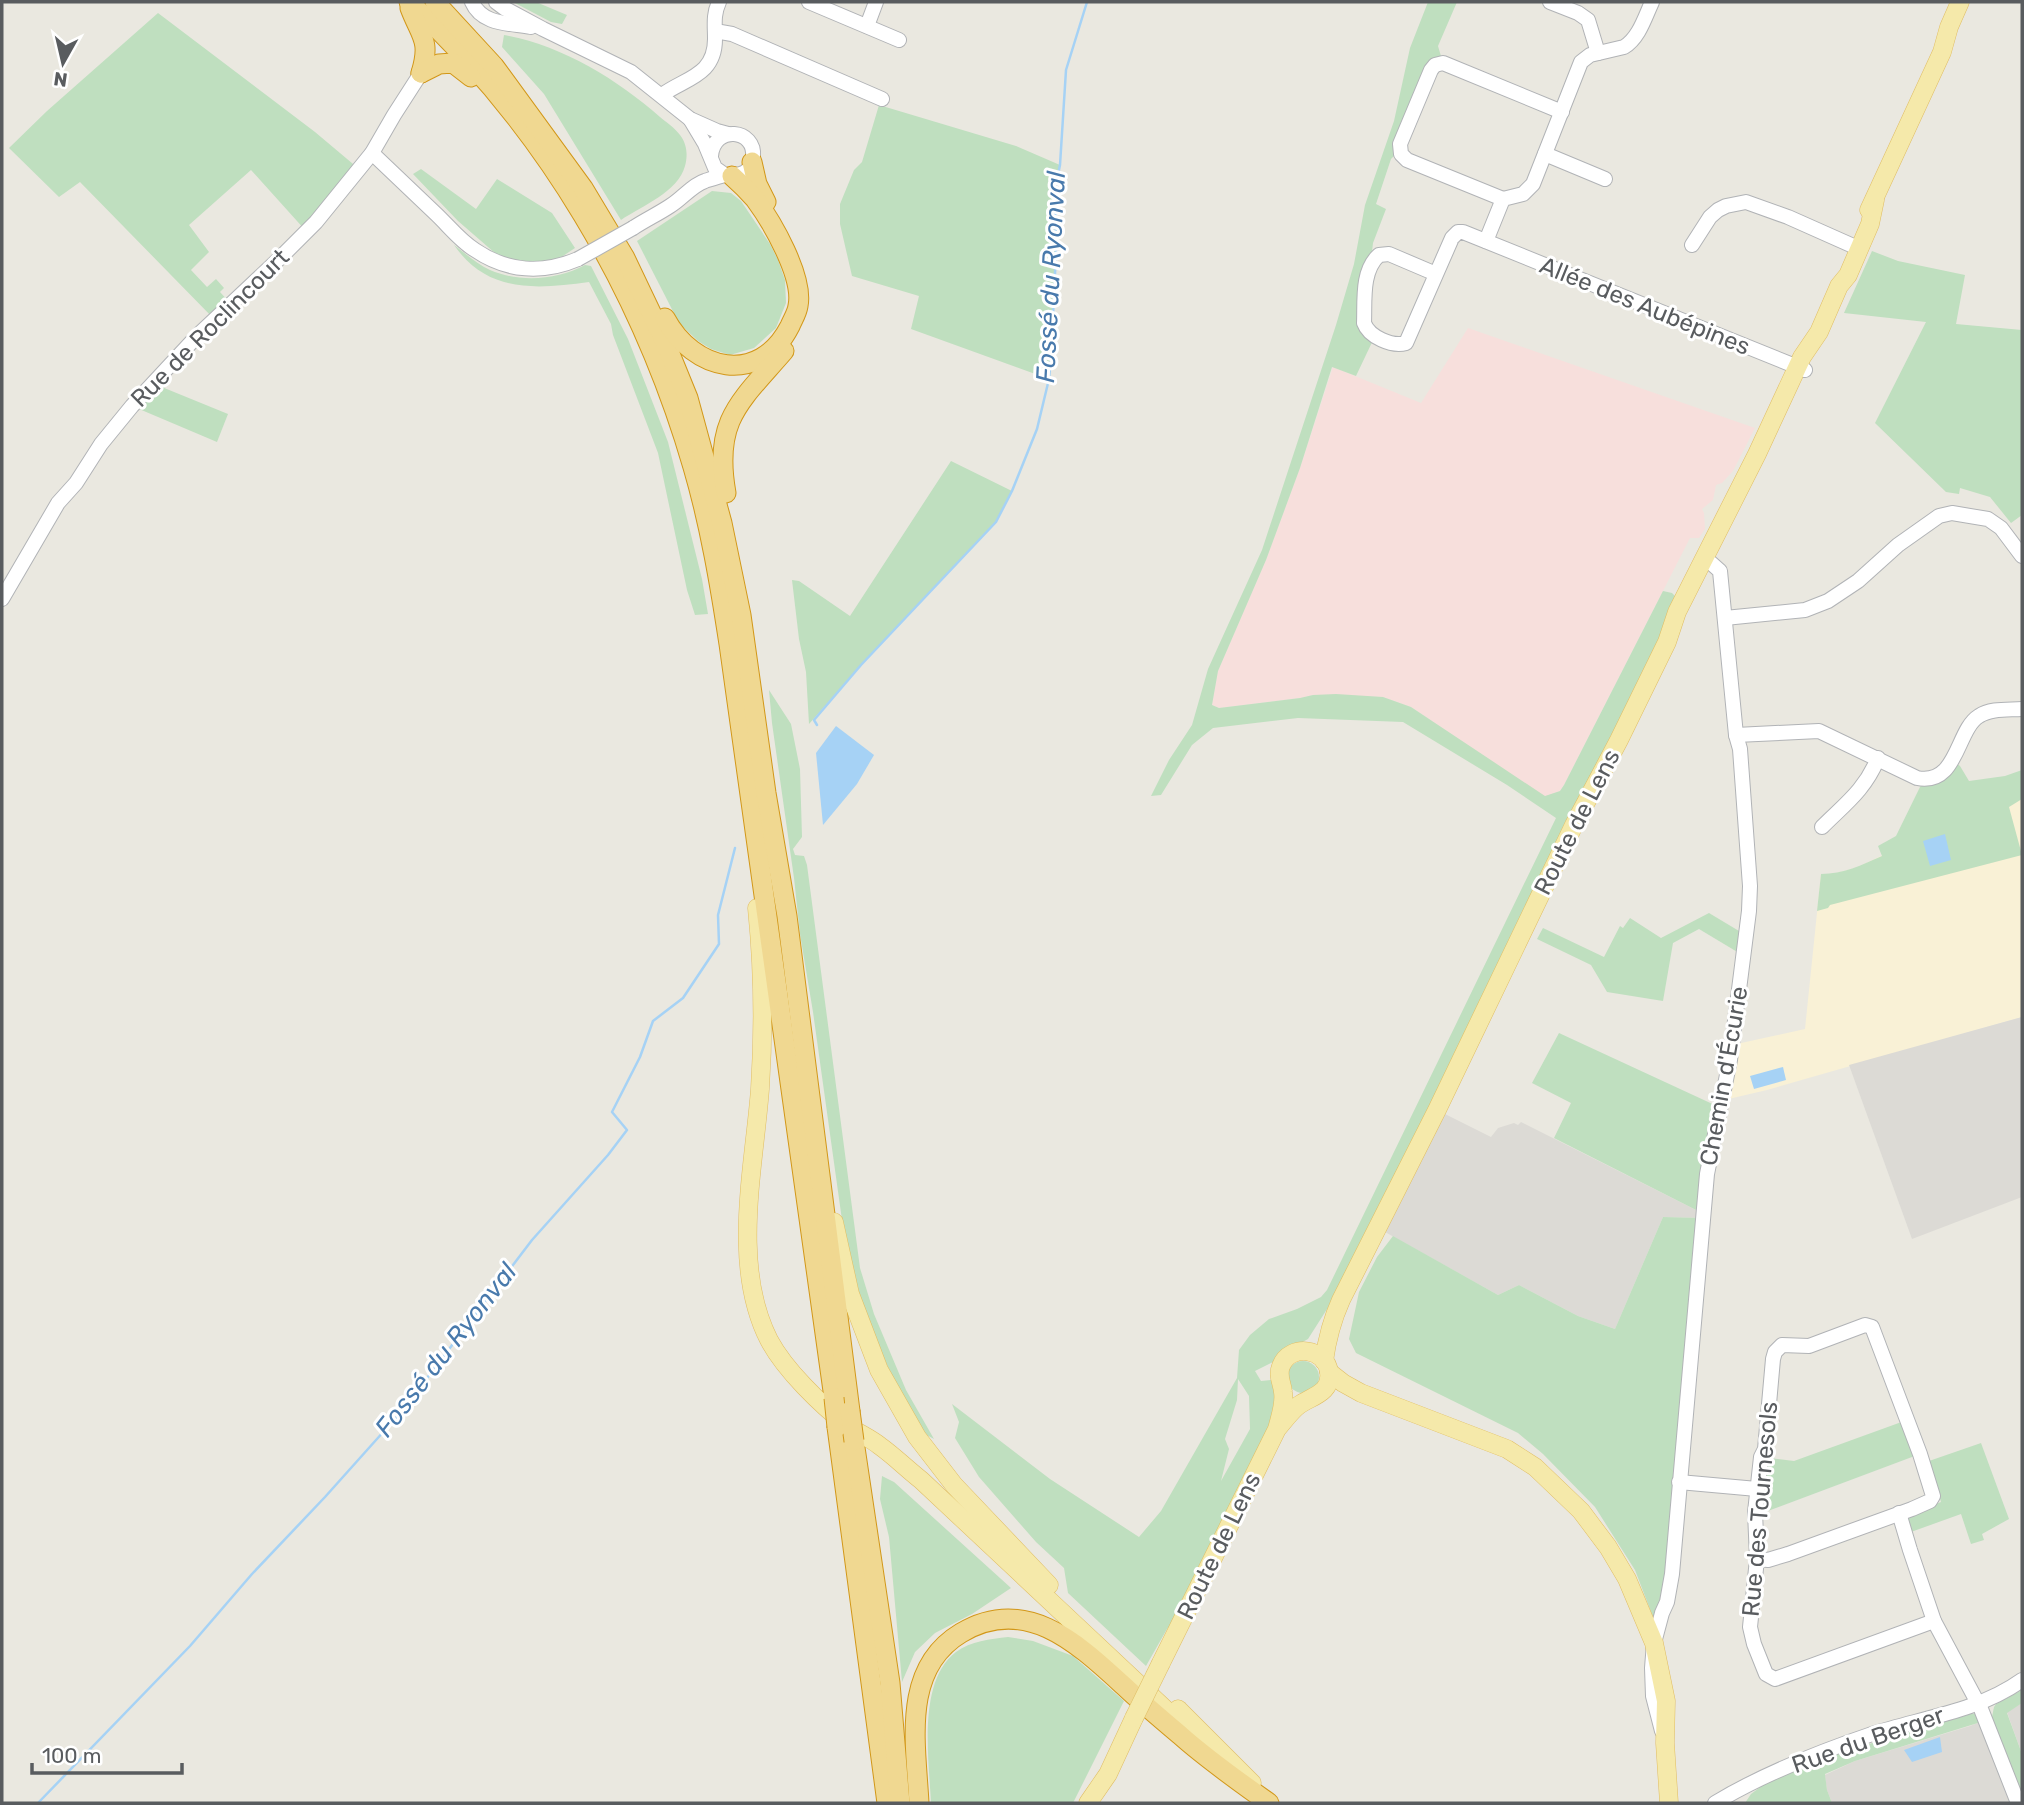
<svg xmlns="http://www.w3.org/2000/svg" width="2024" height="1805" font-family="Rubik,sans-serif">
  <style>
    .commercial { fill: #f9f1d6 }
    .industrial { fill: #dcdad5 }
    .medical { fill: #f7dfdc }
    .green { fill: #bfdfbf; fill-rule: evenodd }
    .water { fill: #a6d2f5 }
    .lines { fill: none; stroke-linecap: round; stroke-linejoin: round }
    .stream { stroke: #a6d2f5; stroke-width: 2.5 }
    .minor-casing { stroke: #b1b3b6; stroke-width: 16 }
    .major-casing { stroke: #e0bd63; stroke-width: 19 }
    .highway-casing { stroke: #d29718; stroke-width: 21 }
    .minor { stroke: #fff; stroke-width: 14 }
    .major { stroke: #f5e9aa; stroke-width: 18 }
    .highway { stroke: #f0d891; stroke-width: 19 }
    .minor-bridge-casing { stroke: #b1b3b6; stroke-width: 16; stroke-linecap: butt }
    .major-bridge-casing { stroke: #e0bd63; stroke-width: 19; stroke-linecap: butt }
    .highway-bridge-casing { stroke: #d29718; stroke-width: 21; stroke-linecap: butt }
    .minor-bridge { stroke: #fff; stroke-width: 14 }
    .major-bridge { stroke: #f5e9aa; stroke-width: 18 }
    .highway-bridge { stroke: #f0d891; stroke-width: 19 }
    .labels { text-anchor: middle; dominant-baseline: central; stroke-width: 6; stroke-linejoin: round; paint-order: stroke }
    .street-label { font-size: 24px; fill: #595c5f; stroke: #fff }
    .water-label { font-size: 26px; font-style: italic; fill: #497aac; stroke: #fff }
  </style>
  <rect width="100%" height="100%" fill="#eae8e0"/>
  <!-- commercial -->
  <polygon class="commercial" points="2022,788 2022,1017 1767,1090 1720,1101 1732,1045 1805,1029 1821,874 1833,874 1856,868"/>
  <!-- industrial -->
  <g class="industrial">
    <polygon points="2022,1017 2022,1197 1912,1239 1849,1065"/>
    <polygon points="1437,1110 1491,1137 1498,1128 1514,1123 1518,1125 1521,1122 1702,1213 1702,1218 1663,1217 1615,1329 1578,1316 1519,1285 1498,1295 1385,1232"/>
    <polygon points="2022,1703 2022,1754 2007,1712"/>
    <polygon points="1992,1717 2022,1803 1832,1803 1827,1790 1825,1775 1855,1761 1970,1726"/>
  </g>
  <!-- medical -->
  <polygon class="medical" points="1468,328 1755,428 1733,471 1722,483 1716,485 1713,500 1702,509 1704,513 1705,529 1699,538 1690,538 1564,785 1560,791 1545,797 1411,707 1383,697 1313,695 1300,698 1219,708 1212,705 1218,671 1266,560 1300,468 1333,367 1421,403"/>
  <!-- green -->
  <g class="green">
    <polygon points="513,2 536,2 567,15 562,24 551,22"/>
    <path d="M1428 2H1457L1438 46 1443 63 1435 65 1399 151 1391 159 1376 204 1386 209 1373 243 1364 323 1375 336 1356 376 1332 367 1300 468 1266 560 1218 671 1212 705 1219 708 1300 698 1313 695 1336 694 1383 697 1411 707 1545 796 1560 791 1564 785 1663 591 1672 593 1677 598 1672 615 1336 1295 1308 1339 1299 1344 1287 1347 1277 1355 1273 1362 1255 1371 1261 1381 1271 1380 1275 1386 1278 1401 1263 1444 1173 1622 1167 1629 1146 1666 1068 1593 1064 1568 1036 1542 979 1477 955 1438 959 1422 952 1404 1050 1479 1139 1537 1161 1511 1237 1378 1239 1350 1250 1335 1269 1319 1297 1309 1321 1297 1327 1290 1556 818 1507 785 1403 722 1298 718 1213 728 1192 745 1161 795 1151 796 1169 760 1192 725 1208 669 1262 550 1336 325 1354 264 1365 205 1394 121 1410 48ZM1238 1379 1249 1396 1250 1429 1221 1481 1229 1449 1225 1439 1237 1400Z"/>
    <polygon points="158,13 315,132 359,169 306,231 251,170 189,225 209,252 191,270 207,287 216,279 224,288 220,292 231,304 215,320 80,182 59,197 9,148 47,111"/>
    <path d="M504 35C561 45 617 79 660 117 666 122 675 128 680 135 687 144 688 155 685 166 678 192 642 206 621 220L544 94 502 47Z"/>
    <polygon points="879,105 1016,146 1060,165 1055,189 1056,253 1049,379 911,329 919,296 852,276 840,224 840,204 854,170 862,162"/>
    <polygon points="421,169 476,209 497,179 552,213 575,248 554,262 503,260 458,221 413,174"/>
    <polygon points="712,191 731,193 741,201 770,244 778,260 785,280 786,303 776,328 754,348 730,355 711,349 698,341 679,323 637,241"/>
    <path d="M454 245C466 254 477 264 490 270 520 283 557 280 585 265L591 266 628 339 668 442 702 579 708 614 695 615 687 590 658 453 613 335 611 324 589 282C537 289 488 294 454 245Z"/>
    <polygon points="1872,251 1898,261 1965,275 1956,324 2022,330 2022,515 2011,523 1990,497 1960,488 1959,494 1946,492 1875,423 1926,322 1844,313"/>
    <polygon points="152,383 228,414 217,442 132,406"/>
    <polygon points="951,461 1012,491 996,522 861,665 809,724 806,672 799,639 792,580 799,581 850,616"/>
    <polygon points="769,690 791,724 800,769 802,837 793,849 795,855 804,856 807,865 860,1268 874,1314 906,1390 934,1439 923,1433 901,1397 860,1303 842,1220 813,1012 800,934 794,878 772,723"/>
    <path d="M1953 760 1960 766 1969 781 2005 776 2022 770V799L2009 807 2022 855 1830 905 1828 908 1817 911 1821 874C1843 874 1862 865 1882 856L1878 846 1896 836 1920 787 1926 779Z"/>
    <polygon points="1709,913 1739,931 1739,953 1699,929 1673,943 1663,1001 1607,992 1591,965 1537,939 1543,928 1604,957 1620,926 1623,928 1630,918 1661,938"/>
    <polygon points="1559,1033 1719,1107 1702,1213 1554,1138 1571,1103 1532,1083"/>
    <polygon points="1663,1217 1702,1218 1662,1613 1653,1617 1635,1570 1595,1507 1543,1454 1518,1433 1356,1353 1349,1339 1359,1292 1377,1257 1393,1236 1498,1295 1519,1285 1578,1316 1615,1329"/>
    <circle cx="1303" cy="1377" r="16"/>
    <polygon points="1907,1420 1920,1454 1765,1512 1755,1512 1761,1457 1794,1461"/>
    <polygon points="1981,1443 2009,1519 1982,1534 1984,1540 1971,1544 1961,1514 1911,1532 1908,1521 1911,1514 1941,1502 1929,1461"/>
    <polygon points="882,1476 894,1482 1011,1588 972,1614 935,1633 915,1652 902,1682 889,1537 880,1499"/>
    <path d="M1008 1637 1033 1641 1073 1656 1124 1701 1073 1803H931C929 1760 917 1681 956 1652 971 1641 990 1639 1008 1637Z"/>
    <polygon points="2022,1690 2022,1703 2007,1713 2022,1754 2022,1797 1992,1717 1994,1707 1996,1704"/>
    <polygon points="1967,1712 1975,1714 1981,1722 1855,1761 1825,1774 1827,1790 1832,1803 1745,1803 1751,1794 1767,1782 1814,1762"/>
  </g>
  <!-- water -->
  <g class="water">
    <polygon points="836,726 874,755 857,784 823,825 816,753"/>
    <polygon points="1945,834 1951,860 1930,866 1923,841"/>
    <polygon points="1783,1067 1786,1080 1754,1089 1750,1076"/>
    <polygon points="1940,1737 1942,1752 1912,1762 1904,1750"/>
  </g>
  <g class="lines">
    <!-- stream -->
    <g class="stream">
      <polyline points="817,725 814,720 861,665 996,522 1012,491 1037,429 1049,379 1051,358 1056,253 1055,189 1060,165 1066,70 1087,2"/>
      <polyline points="38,1803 190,1646 252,1574 325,1497 402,1411 532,1240 608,1155 627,1130 612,1112 640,1057 653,1021 683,998 719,944 718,915 735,848"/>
    </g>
    <!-- minor casing -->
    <g class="minor-casing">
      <g id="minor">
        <path d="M472 2C482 25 509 23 531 27"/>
        <polyline points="496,2 504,8 543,29 631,72 690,119 717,131 728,134"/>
        <polyline points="809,2 899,40"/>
        <polyline points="1550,2 1578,13 1588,20 1598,53"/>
        <polyline points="867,26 876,2"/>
        <polyline points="715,31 732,34 882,99"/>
        <path d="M662 95C685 78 715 76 715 39 715 25 713 15 719 2"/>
        <polyline points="690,119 705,144 715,168 725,175"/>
        <path d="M372 153C393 173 414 193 435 213 448 225 460 241 475 250 507 272 543 274 578 259"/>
        <polyline points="1545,154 1605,179"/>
        <polyline points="1503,199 1407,160 1401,154 1400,144 1431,70 1435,65 1443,63 1562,112"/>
        <path d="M633 228C645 220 658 214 670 206 682 199 692 185 705 181 711 179 719 176 726 175 739 175 751 175 753 157 756 129 714 124 711 156"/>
        <path d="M1486 241 1503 199 1523 194 1533 184 1581 62 1590 55 1624 47C1639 38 1645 17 1652 2"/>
        <polyline points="1692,245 1710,217 1718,210 1726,206 1746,202 1788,217 1860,249"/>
        <path d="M1436 274 1389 254 1379 255C1361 271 1365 302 1364 323 1369 337 1392 347 1406 343L1452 238 1458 232H1463L1805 370"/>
        <polyline points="2,599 58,503 76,483 101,444 132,406 198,335 281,257 316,222 372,153 394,115 421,73"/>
        <polyline points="1725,618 1805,610 1828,601 1858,581 1898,545 1939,516 1952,513 1988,519 2001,528 2022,556"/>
        <path d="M1736 735 1819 731 1917 778C1958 786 1956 730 1979 716 1991 708 2008 710 2022 709"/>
        <path d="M1822 827C1845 804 1865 790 1878 758"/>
        <polyline points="1679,1482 1757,1489"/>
        <polyline points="1899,1513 1910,1550 1934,1621 1981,1709 2018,1803"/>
        <polyline points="1757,1559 1768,1560 1788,1554 1912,1509 1930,1501 1933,1496 1920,1454 1872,1327 1865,1325 1809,1346 1782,1345 1775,1352 1773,1359 1765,1449 1761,1457 1755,1512 1757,1559 1750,1627 1754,1644 1766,1674 1775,1679 1934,1621"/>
        <polyline points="1662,1731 1653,1696 1652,1668 1654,1643 1662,1613 1667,1602 1672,1574 1707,1174 1730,1060 1749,911 1750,886 1740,749 1736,735 1720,571 1711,563 1703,559"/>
        <path d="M1715 1803C1763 1774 1819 1752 1872 1734 1922 1718 1979 1711 2022 1680"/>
      </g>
    </g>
    <!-- major casing -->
    <g class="major-casing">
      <g id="major">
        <polyline points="1869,210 1942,52 1949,27 1960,2"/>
        <path d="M757 908C763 968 764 1028 760 1089 754 1168 731 1266 769 1340 785 1370 821 1405 848 1426 858 1433 870 1438 880 1446 894 1456 907 1469 921 1480L1181 1724"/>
        <polyline points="834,1222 850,1294 879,1370 917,1437 954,1485 1049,1585"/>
        <path d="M1324 1361C1327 1339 1332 1320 1341 1300L1437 1110 1574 825 1619 740 1667 642 1677 612 1757 454 1802 357 1819 332 1839 286 1848 275 1870 224 1875 200"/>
        <polyline points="1329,1372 1343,1383 1361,1393 1507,1449 1535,1467 1581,1511 1608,1547 1627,1579 1654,1643 1666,1701 1665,1743 1669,1803"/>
        <path d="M1161 1663 1277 1429C1280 1417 1285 1404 1283 1392 1282 1382 1277 1376 1281 1366 1290 1343 1326 1348 1329 1372 1332 1393 1312 1396 1299 1405 1291 1411 1284 1421 1277 1429"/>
        <polyline points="1178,1709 1252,1783"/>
        <polyline points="1088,1803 1108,1774 1134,1718"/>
      </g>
    </g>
    <!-- highway casing -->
    <g class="highway-casing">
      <g id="highway">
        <path d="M409 2C545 125 642 292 693 467 710 525 720 585 729 644L834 1398"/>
        <polyline points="435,2 494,66 583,188 625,258 666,344 688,398 722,523 741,615 766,793 787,916 850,1411"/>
        <path d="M410 8C421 37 431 40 421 73"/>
        <polyline points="421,73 439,64 453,63 471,77"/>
        <polyline points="752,162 757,184 766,202"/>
        <path d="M665 318C693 371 759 387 790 326 793 319 797 313 798 306 804 277 772 222 755 199 748 191 740 183 732 176"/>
        <path d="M726 493C713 420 740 402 784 351"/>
        <polyline points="837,1427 887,1803"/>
        <polyline points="854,1441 890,1683 900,1803"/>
        <path d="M919 1803C916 1744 901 1669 961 1633 1026 1594 1078 1644 1124 1686 1142 1703 1161 1719 1180 1735 1208 1760 1238 1781 1269 1803"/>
      </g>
    </g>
    <!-- minor -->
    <use href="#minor" class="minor"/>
    <!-- major -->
    <use href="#major" class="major"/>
    <!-- highway -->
    <use href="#highway" class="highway"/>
    <!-- minor-bridge casing -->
    <g class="minor-bridge-casing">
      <polyline id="minor-bridge" points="578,259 633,228"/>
    </g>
    <!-- major-bridge casing -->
    <g class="major-bridge-casing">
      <polyline id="major-bridge" points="1134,1718 1161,1663"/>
    </g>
    <!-- highway-bridge casing -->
    <g class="highway-bridge-casing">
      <g id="highway-bridge">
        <polyline points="834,1398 837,1427"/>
        <polyline points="850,1411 854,1441"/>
      </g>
    </g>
    <!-- minor-bridge -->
    <use href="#minor-bridge" class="minor-bridge"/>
    <!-- major-bridge -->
    <use href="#major-bridge" class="major-bridge"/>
    <!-- highway-bridge -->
    <use href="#highway-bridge" class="highway-bridge"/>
  </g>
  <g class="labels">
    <!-- street labels -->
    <g class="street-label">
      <text transform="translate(1645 306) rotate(22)">Allée des Aubépines</text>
      <text transform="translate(210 328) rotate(-45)">Rue de Roclincourt</text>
      <text transform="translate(1577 822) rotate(-63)">Route de Lens</text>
      <text transform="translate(1724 1076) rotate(-80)">Chemin d'Écurie</text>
      <text transform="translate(1760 1509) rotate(-85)">Rue des Tournesols</text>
      <text transform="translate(1219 1546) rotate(-64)">Route de Lens</text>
      <text transform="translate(1868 1740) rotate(-19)">Rue du Berger</text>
    </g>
    <!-- water labels -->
    <g class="water-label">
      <text transform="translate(1051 277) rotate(-87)">Fossé du Ryonval</text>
      <text transform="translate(446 1350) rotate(-52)">Fossé du Ryonval</text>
    </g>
  </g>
  <!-- border -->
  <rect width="2024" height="1805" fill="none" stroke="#595c5f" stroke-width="7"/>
  <!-- north arrow -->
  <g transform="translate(63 63) rotate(188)" stroke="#ffffff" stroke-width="5" paint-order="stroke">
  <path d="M0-5L12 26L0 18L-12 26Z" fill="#595c5f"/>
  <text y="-10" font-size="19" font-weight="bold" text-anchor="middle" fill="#595c5f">N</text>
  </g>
  <!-- scale -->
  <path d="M32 1763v10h150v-10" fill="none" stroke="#595c5f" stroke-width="3.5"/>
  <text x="42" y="1763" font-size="21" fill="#595c5f" stroke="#ffffff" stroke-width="5" paint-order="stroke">100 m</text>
</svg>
